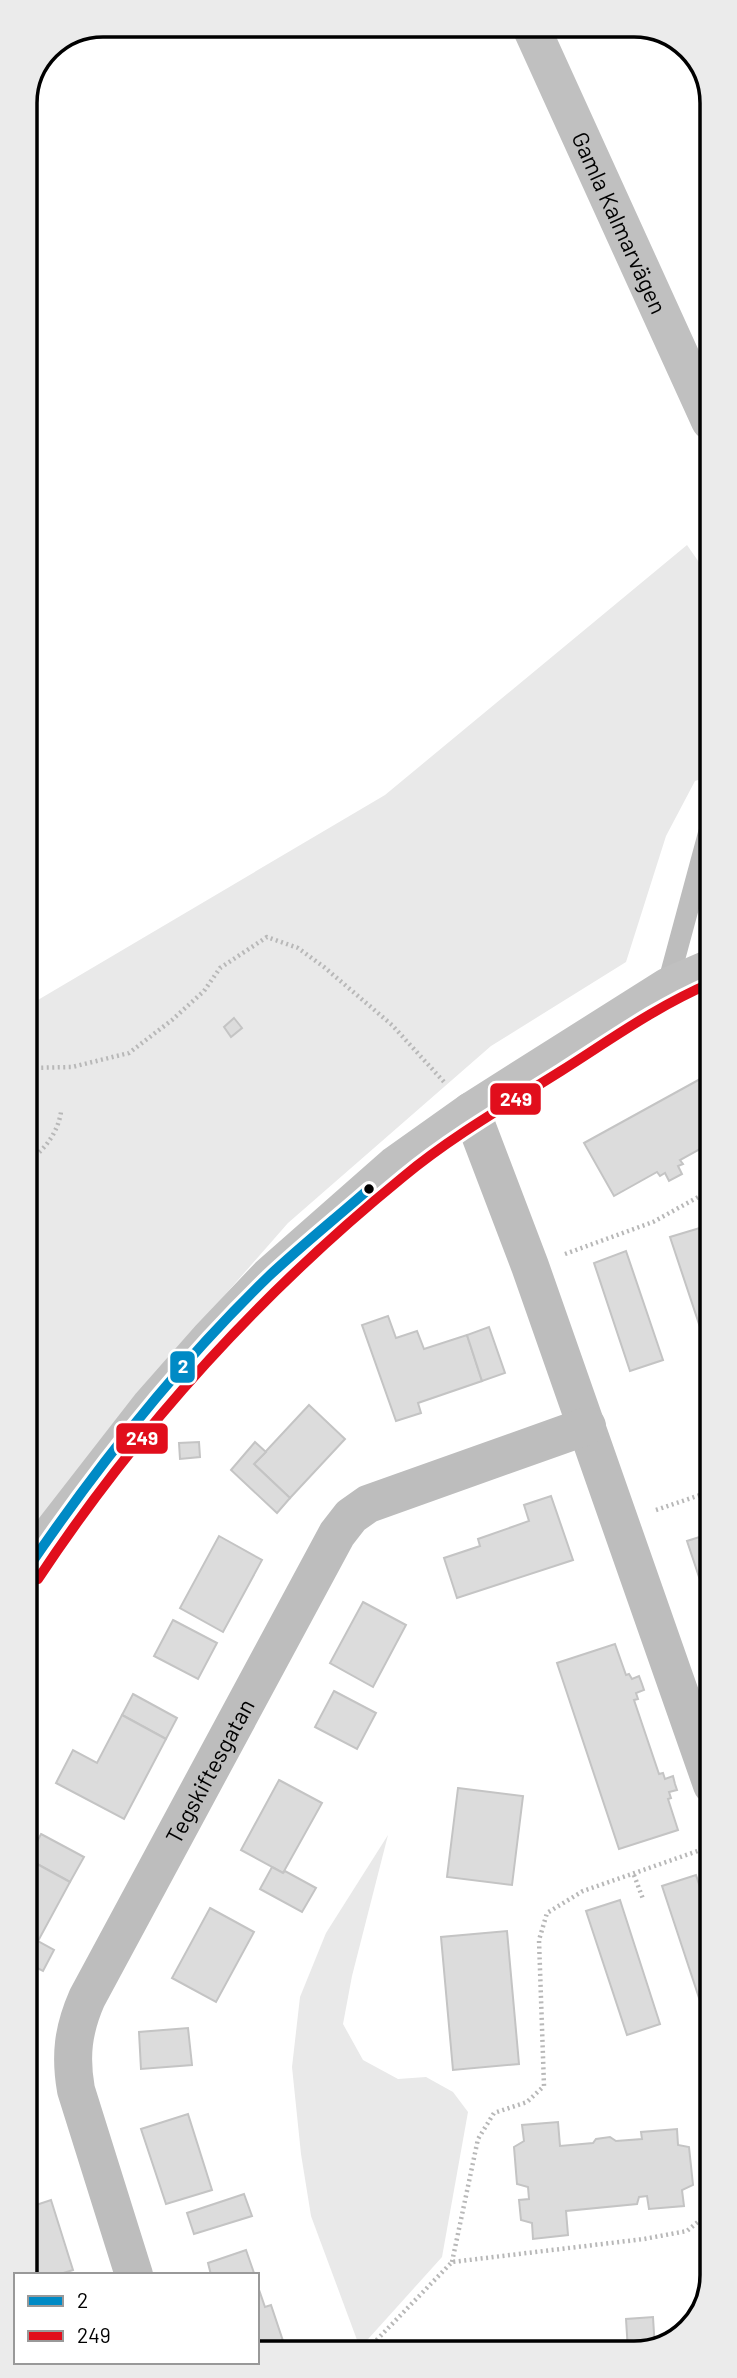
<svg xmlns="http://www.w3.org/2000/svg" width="737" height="2378" font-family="Barlow,sans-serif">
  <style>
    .green { fill: #e9e9e9 }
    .building { fill: #dcdcdc; stroke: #c4c4c4; stroke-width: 2 }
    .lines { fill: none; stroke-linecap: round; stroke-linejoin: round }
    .path { stroke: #b8b8b8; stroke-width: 4.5; stroke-dasharray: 2 3.5; stroke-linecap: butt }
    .lane { stroke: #bdbdbd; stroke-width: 21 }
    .street { stroke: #bdbdbd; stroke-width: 38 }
    .secondary { stroke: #c0c0c0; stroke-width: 38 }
    .bus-1-casing { stroke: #fff; stroke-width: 16 }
    .bus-2-casing { stroke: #fff; stroke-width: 16 }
    .bus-1 { stroke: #008ac5; stroke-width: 10 }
    .bus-2 { stroke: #e10e1c; stroke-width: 10 }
    .bus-dot { fill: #000; stroke: #fff; stroke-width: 2.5 }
    .labels { text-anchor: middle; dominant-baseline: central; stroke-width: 5; stroke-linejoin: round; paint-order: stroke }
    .street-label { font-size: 23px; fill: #000; stroke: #fff }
    .rim { fill: none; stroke: #000; stroke-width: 3.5 }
    .line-badge { stroke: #fff; stroke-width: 2.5 }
    .badge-label { font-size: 19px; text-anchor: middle; font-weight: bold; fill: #fff }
  </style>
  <rect width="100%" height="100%" fill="#fff"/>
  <!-- green -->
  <g class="green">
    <polygon points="687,545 710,578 711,776 695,781 666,836 626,962 491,1046 288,1223 145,1386 26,1540 26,1007 385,795"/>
    <polygon points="388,1835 352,1976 343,2024 363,2060 398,2079 426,2077 453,2092 468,2112 442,2257 360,2348 311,2216 301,2154 292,2067 300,1997 326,1933"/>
  </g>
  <!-- building -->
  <g class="building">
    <polygon points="234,1018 242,1028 231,1037 224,1027"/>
    <polygon points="711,1073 711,1143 680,1160 683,1164 678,1166 682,1174 669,1181 665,1173 660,1176 657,1172 614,1196 584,1143"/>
    <polygon points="703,1227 711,1252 711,1360 670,1237"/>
    <polygon points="626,1251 663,1360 630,1371 594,1263"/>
    <polygon points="388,1316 396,1338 417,1331 424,1349 467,1335 482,1381 418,1403 421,1413 396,1421 362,1325"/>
    <polygon points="489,1327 505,1373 482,1381 467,1335"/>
    <polygon points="309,1405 345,1439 290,1498 254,1464"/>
    <polygon points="199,1442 200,1457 180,1459 179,1443"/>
    <polygon points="255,1442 266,1452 254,1464 290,1498 277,1513 231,1470"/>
    <polygon points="551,1496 573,1560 457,1598 444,1558 480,1546 478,1539 529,1521 524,1505"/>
    <polygon points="712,1533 712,1616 687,1541"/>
    <polygon points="219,1536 262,1560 223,1632 180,1608"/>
    <polygon points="363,1602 406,1625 373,1687 330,1663"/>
    <polygon points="173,1620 217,1643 198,1679 154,1656"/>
    <polygon points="615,1644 626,1675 629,1674 632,1679 639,1676 642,1684 644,1690 636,1693 638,1699 634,1700 659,1774 663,1773 665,1779 673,1776 675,1784 677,1790 669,1792 671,1798 668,1799 678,1830 619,1849 557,1663"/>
    <polygon points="334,1691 376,1713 357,1749 315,1727"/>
    <polygon points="133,1694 177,1718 166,1739 122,1715"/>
    <polygon points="122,1715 166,1739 124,1819 56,1783 73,1750 97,1763"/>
    <polygon points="279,1780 322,1803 283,1873 241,1850"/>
    <polygon points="458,1788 523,1796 512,1885 447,1877"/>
    <polygon points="41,1834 84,1857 70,1882 28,1859"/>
    <polygon points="28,1859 70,1882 38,1941 54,1950 43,1971 27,1963"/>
    <polygon points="272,1867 283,1873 285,1871 316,1888 302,1912 260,1889"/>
    <polygon points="696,1875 712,1924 712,2024 708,2025 662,1886"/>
    <polygon points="620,1900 660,2024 627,2035 586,1911"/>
    <polygon points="210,1908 254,1932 216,2002 172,1978"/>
    <polygon points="507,1931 519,2064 453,2070 441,1937"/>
    <polygon points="188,2028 192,2065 141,2069 139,2032"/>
    <polygon points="712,2087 712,2120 711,2120 701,2091"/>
    <polygon points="188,2114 212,2190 166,2204 141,2129"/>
    <polygon points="558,2122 560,2146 593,2143 596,2139 610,2137 616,2141 642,2139 641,2132 677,2129 678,2145 689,2147 693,2185 682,2190 684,2206 649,2209 647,2196 639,2197 637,2204 566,2211 568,2235 533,2239 532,2223 521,2220 519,2200 529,2199 528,2187 517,2184 514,2147 524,2141 522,2125"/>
    <polygon points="244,2194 252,2216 194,2234 187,2213"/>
    <polygon points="51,2200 73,2270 57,2275 27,2275 27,2208"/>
    <polygon points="246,2250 254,2273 211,2275 208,2263"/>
    <polygon points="257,2284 265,2307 271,2305 286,2350 279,2353 257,2353"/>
    <polygon points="653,2317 655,2350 628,2351 626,2319"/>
  </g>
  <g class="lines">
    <!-- path -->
    <g class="path">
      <polyline points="701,798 711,775"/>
      <polyline points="26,1071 29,1068 72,1067 129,1053 172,1020 204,991 220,968 267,937 298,948 324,967 392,1025 445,1083"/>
      <path d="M26 1162C44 1152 58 1132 61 1112"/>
      <polyline points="565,1254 653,1222 711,1190"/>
      <polyline points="656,1510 712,1491"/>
      <polyline points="634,1875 643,1899"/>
      <polyline points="452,2262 478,2139 494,2113 527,2102 544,2086 539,1940 547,1913 583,1891 712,1846"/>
      <polyline points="365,2352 452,2262 644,2239 687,2231 712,2210"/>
    </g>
    <!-- lane -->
    <polyline class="lane" points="667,987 711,824"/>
    <!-- street -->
    <g class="street">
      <polyline points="471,1111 530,1266 712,1785"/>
      <path id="s1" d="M134 2275 76 2090C70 2056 73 2030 87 1998L337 1534 351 1516 368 1504 587 1426"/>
    </g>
    <!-- secondary -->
    <g class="secondary">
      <path id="s2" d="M530 25 710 421"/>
      <polyline points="26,1571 50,1535 151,1405 210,1338 269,1276 395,1165 471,1111 667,987 711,968"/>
    </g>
    <!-- bus-1 casing -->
    <g class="bus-1-casing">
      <path id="bus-1" d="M26 1571C98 1465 177 1365 269 1276 301 1246 336 1218 369 1189"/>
    </g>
    <!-- bus-2 casing -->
    <g class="bus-2-casing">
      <path id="bus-2" d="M38 1579C138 1428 262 1292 403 1177 451 1137 507 1105 561 1071 610 1040 657 1006 711 983"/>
    </g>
    <!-- bus-1 -->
    <use href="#bus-1" class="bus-1"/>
    <!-- bus-2 -->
    <use href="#bus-2" class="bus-2"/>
  </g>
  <!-- markers -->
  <circle class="bus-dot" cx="369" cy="1189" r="6"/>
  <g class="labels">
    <!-- street labels -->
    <g class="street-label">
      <text stroke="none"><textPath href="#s2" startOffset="217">Gamla Kalmarvägen</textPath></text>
      <text stroke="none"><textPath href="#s1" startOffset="546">Tegskiftesgatan</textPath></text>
    </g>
  </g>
  <!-- crop -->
  <path d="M0 0H737V2378H0ZM103 37H634A66 66 0 0 1 700 103V2275A66 66 0 0 1 634 2341H103A66 66 0 0 1 37 2275V103A66 66 0 0 1 103 37Z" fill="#ebebeb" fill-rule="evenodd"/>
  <path class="rim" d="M103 37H634A66 66 0 0 1 700 103V2275A66 66 0 0 1 634 2341H103A66 66 0 0 1 37 2275V103A66 66 0 0 1 103 37Z"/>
  <g class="line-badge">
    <rect x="489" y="1082" width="53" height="34" rx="7" fill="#e10e1c"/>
    <rect x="169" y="1350" width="27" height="34" rx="7" fill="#008ac5"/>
    <rect x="115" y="1422" width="54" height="33" rx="7" fill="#e10e1c"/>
  </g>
  <g class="badge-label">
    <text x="516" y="1106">249</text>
    <text x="183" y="1373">2</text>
    <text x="142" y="1445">249</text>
  </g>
  <!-- legend -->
  <rect x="14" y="2273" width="245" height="91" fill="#ffffff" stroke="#999999" stroke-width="2"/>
  <rect x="28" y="2296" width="35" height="10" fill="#008ac5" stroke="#999999" stroke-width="2"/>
  <text x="77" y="2308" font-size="21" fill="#000000">2</text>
  <rect x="28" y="2331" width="35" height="10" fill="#e10e1c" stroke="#999999" stroke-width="2"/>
  <text x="77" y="2343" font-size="21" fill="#000000">249</text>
</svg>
